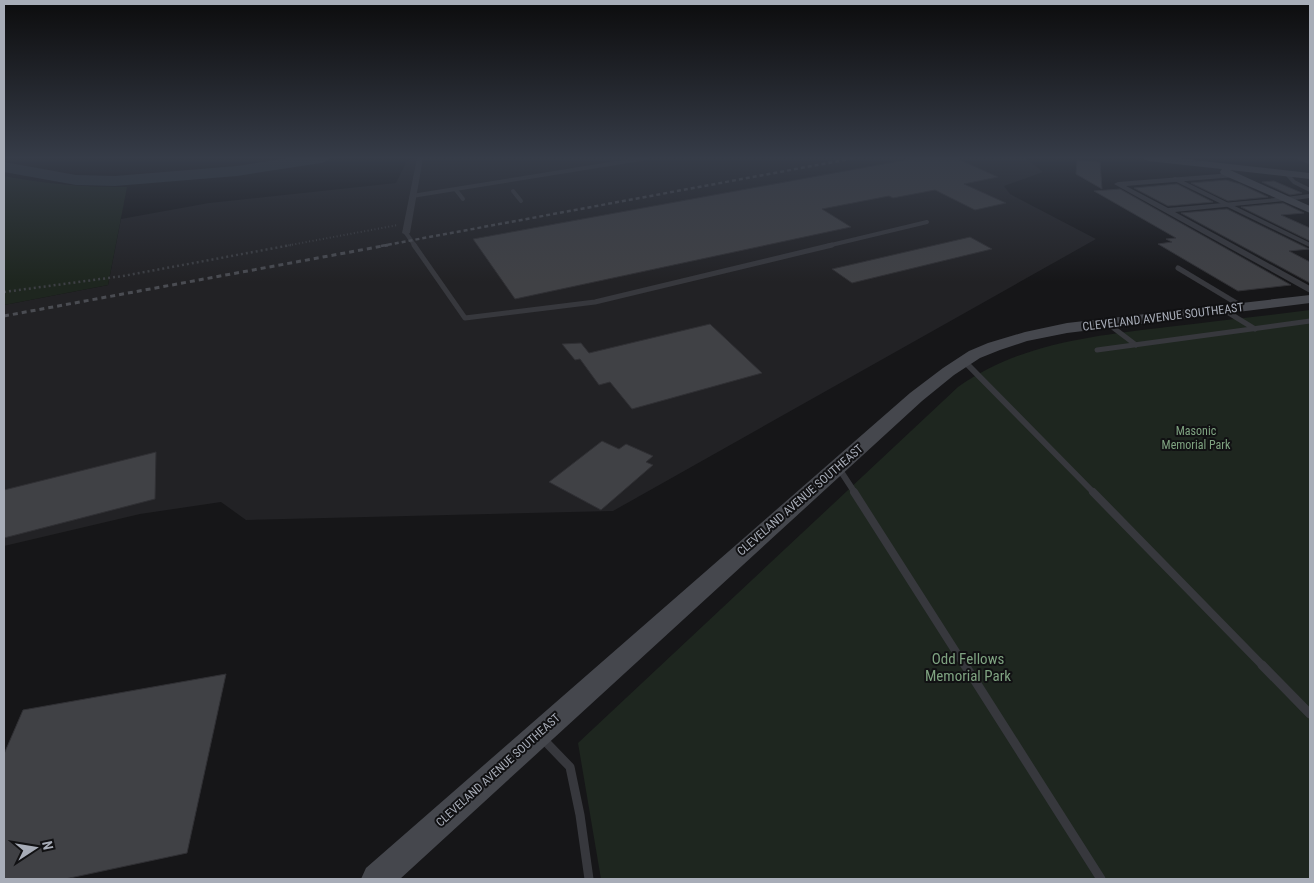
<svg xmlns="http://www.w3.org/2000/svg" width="1314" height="883" font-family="'Roboto Condensed',sans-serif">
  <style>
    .built { fill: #222225 }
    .green { fill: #1e261f }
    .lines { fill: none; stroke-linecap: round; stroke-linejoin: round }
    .river { fill: #2c353c; fill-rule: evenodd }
    .building { fill: #404145; stroke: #303034 }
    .path-far1 { stroke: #3d3f44; stroke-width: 2; stroke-dasharray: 1 2.5; stroke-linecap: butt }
    .path { stroke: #3d3f44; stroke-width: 2.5; stroke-dasharray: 2 3; stroke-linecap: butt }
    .service-far4 { stroke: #37383d; stroke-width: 4 }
    .service-far3 { stroke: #37383d; stroke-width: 5 }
    .service-far2 { stroke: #37383d; stroke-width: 6 }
    .service-far1 { stroke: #37383d; stroke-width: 8 }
    .service { stroke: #37383d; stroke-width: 9 }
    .minor { fill: #37383d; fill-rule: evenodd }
    .secondary { fill: #45474d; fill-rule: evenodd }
    .rail-far1 { stroke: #4a4c52; stroke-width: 2.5; stroke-dasharray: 4 3; stroke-linecap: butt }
    .rail { stroke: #4a4c52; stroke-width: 3; stroke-dasharray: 5 4; stroke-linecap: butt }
    .labels { text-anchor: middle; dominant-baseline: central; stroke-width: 4; stroke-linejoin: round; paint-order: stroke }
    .street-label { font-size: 12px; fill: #a8adb8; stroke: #111113 }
    .park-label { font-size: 12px; fill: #7fa381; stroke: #111113 }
    .near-park-label { font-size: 15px; fill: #7fa381; stroke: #111113 }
  </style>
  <rect width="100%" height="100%" fill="#161618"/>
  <!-- built -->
  <polygon class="built" points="418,158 1025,158 1043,172 1004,186 1010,194 1096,239 613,511 246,520 221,502 140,514 4,546 4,305 108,285 121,219 209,203 396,183 407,161"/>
  <!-- green -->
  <g class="green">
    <path d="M4 176C45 184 85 187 127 187L108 285 4 305Z"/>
    <path d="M1310 310V879H601L578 743 958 387C1020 343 1094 336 1167 327 1215 321 1263 316 1310 310Z"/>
  </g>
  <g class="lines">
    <!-- river -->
    <polygon class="river" points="288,158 329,158 327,161 321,163 237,176 115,186 76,185 4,172 4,162 76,175 115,176 237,166"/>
  </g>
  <!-- building -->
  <g class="building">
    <polygon points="916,158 956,158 998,177 964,184 1006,203 975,210 935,190 893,198 889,196 822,209 851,227 515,299 473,239"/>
    <polygon points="1077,160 1100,162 1102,189 1076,174"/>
    <polygon points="1226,180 1240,184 1268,197 1228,201 1191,183"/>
    <polygon points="1274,181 1302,193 1290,195 1262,182"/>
    <polygon points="1177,184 1213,202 1168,206 1134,188"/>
    <polygon points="1120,189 1291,285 1238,291 1158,244 1172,242 1166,239 1176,238 1094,191"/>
    <polygon points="1283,203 1304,213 1281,215 1310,228 1310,241 1241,207"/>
    <polygon points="1227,209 1309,249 1289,251 1310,262 1310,283 1181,213"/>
    <polygon points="970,237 992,249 852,283 832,269"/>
    <polygon points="710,324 762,373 632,409 610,382 599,385 580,359 575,360 562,344 581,343 589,353"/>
    <polygon points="602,441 619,449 626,444 653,456 646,462 653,465 601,510 549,482"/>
    <polygon points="156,452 155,499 4,538 4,490"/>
    <polygon points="226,674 187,853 65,879 4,879 4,754 23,710"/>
  </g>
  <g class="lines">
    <!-- path-far1 -->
    <polyline class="path-far1" points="285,246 398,225"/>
    <!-- path -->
    <polyline class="path" points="4,292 123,276 291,245"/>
    <!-- service-far4 -->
    <g class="service-far4">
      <polyline points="1299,158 1310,162"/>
      <polyline points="1286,173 1294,182 1310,190"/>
      <polyline points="1175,179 1310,245"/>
      <polyline points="456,190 463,199"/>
      <polyline points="513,191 521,201"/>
      <polyline points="412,196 647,158"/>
      <polyline points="1286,199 1310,196"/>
      <polyline points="406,233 415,246"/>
      <polyline points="827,246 927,222"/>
    </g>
    <!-- service-far3 -->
    <g class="service-far3">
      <polyline points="414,245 465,318 595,302 832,245"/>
      <polyline points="1178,268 1243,307"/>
      <polyline points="1224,310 1255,329"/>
      <polyline points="1107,323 1136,345"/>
      <polyline points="1097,350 1310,321"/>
    </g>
    <!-- service-far2 -->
    <g class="service-far2">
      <polyline points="965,362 1094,493"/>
      <polyline points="838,467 855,493"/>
    </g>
    <!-- service-far1 -->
    <g class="service-far1">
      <polyline points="854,492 965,666"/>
      <polyline points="1093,492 1263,666"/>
    </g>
    <!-- service -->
    <g class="service">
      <polyline points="965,665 1101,879"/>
      <polyline points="1262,665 1310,714"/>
      <polyline points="543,739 570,767 580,815 589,879"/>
    </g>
    <!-- minor -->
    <g class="minor">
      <polygon points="417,158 423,158 410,233 406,235 402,233"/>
      <polygon points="1232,173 1236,175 1235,177 1126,186 1168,208 1287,197 1287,201 1284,201 1175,212 1310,286 1310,293 1114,184 1118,182"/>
    </g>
    <!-- secondary -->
    <g class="secondary">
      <polygon points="1143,158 1176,158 1310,173 1310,179 1230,170 1310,206 1310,213 1221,174 1220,172 1222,169 1148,161"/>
      <polygon points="1310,295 1310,303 1067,333 1027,341 1000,350 980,358 954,375 922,401 400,879 361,879 366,868 910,393 943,368 969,351 988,343 1025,332 1067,323"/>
    </g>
    <!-- rail-far1 -->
    <polyline class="rail-far1" points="381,246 855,158"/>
    <!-- rail -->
    <polyline class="rail" points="4,316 388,245"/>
  </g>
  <!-- sky -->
  <linearGradient id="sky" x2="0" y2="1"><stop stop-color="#0c0c0d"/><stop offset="0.56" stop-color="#363c48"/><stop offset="1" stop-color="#363c48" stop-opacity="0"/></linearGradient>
  <rect width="1314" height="282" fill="url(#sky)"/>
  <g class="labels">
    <!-- street labels -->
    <g class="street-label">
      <text transform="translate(1163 317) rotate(-7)">CLEVELAND AVENUE SOUTHEAST</text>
      <text transform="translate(800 500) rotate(-41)">CLEVELAND AVENUE SOUTHEAST</text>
      <text transform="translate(498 770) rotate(-42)">CLEVELAND AVENUE SOUTHEAST</text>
    </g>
    <!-- park labels -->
    <g class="park-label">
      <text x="1196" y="431">Masonic<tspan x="1196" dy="14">Memorial Park</tspan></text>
    </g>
    <!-- near-park labels -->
    <g class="near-park-label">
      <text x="968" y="659">Odd Fellows<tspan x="968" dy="17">Memorial Park</tspan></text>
    </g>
  </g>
  <!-- border -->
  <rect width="1314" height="883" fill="none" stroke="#a8adb8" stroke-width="10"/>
  <!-- north arrow -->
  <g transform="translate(35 848) rotate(78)" stroke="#111113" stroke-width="4" paint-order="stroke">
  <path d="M0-4L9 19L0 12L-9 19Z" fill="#a8adb8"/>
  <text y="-8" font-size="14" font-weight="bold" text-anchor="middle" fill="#a8adb8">N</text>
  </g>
</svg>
